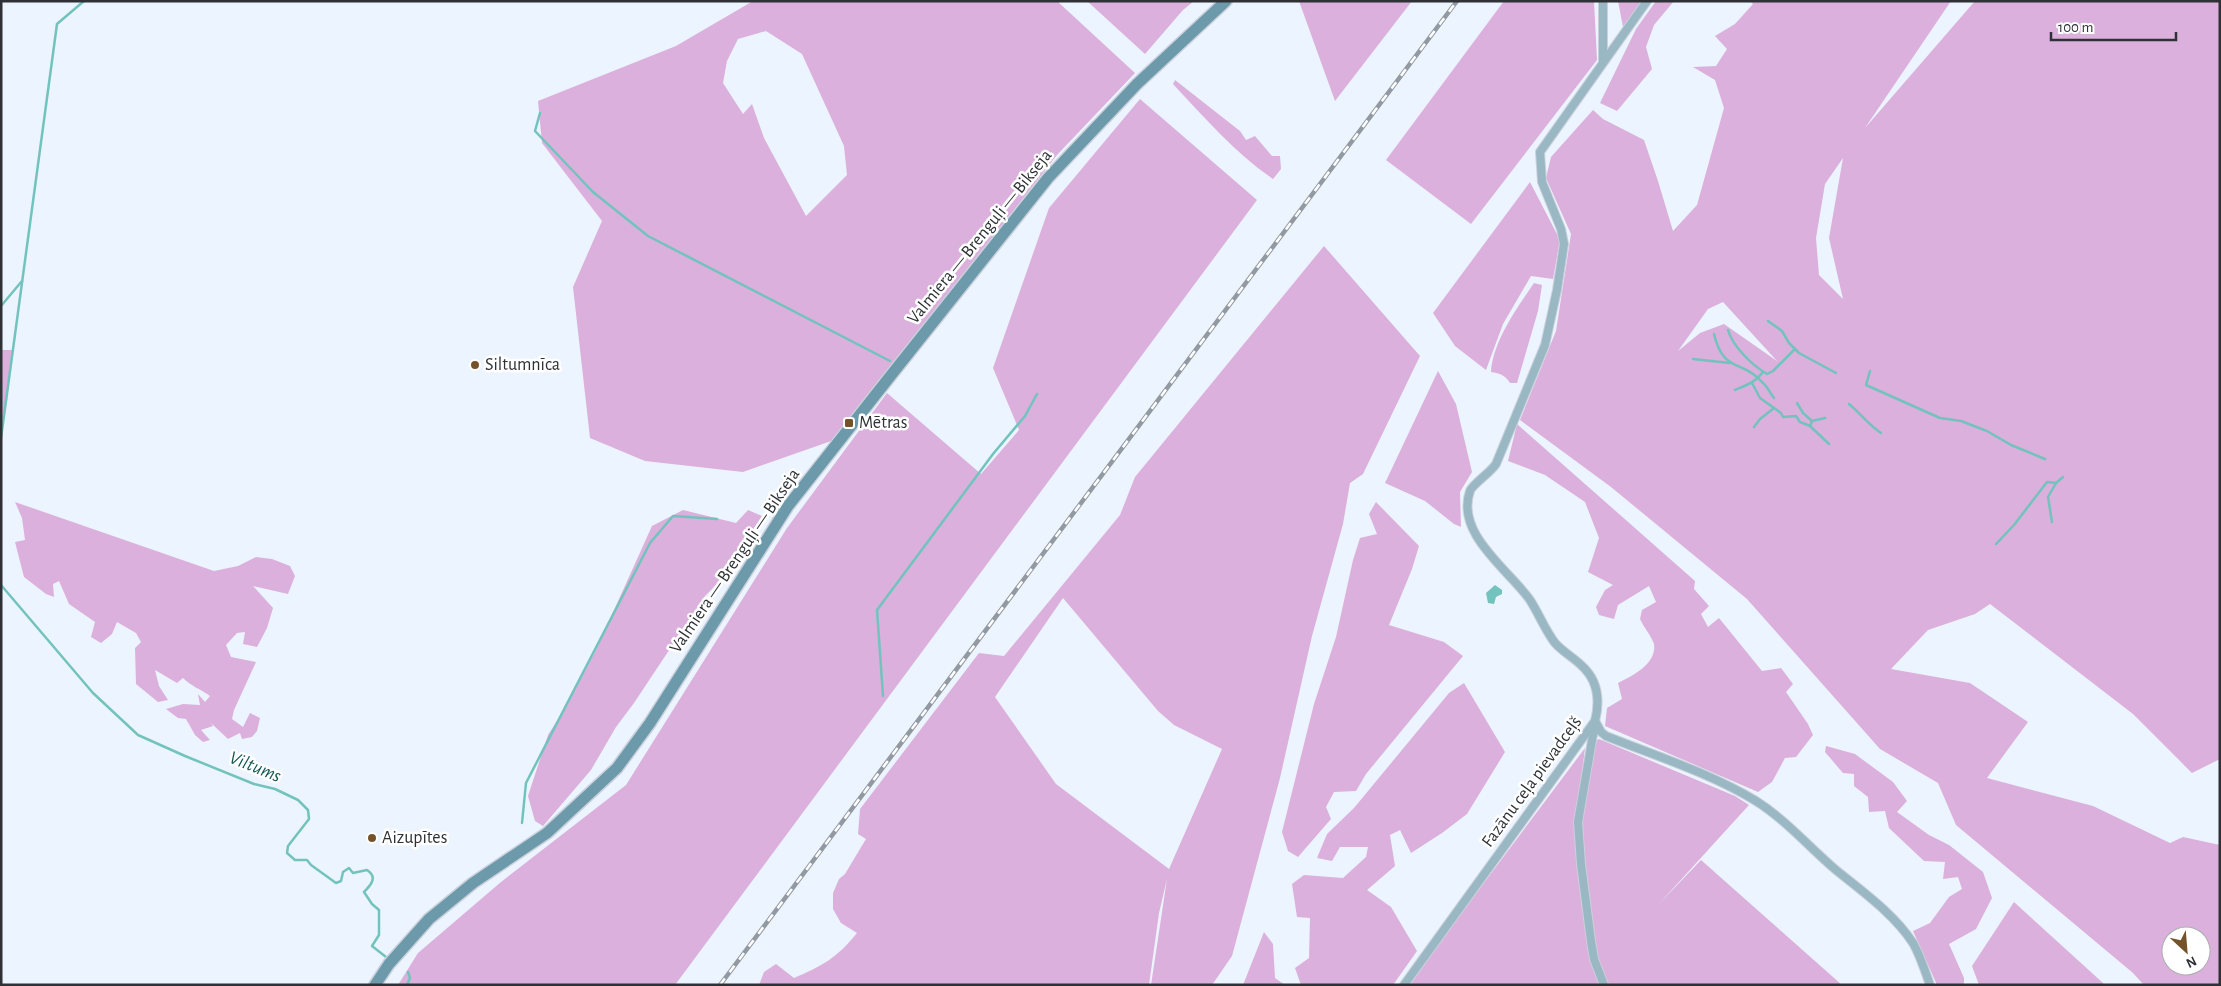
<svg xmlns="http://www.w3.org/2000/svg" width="2221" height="986" font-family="'Alegreya Sans',sans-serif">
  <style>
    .green { fill: #dbb0dc; fill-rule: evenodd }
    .water { fill: #72c3bd }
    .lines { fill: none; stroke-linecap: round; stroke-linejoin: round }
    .stream { stroke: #72c3bd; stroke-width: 2.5 }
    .street-casing { stroke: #cad1db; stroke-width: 10 }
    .secondary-casing { stroke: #cad1db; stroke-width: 14 }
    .street { stroke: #9ab8c3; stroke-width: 8 }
    .secondary { stroke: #6d9aab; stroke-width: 11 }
    .rail-casing { stroke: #9399a1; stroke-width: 4.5 }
    .rail { stroke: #fff; stroke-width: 2.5; stroke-dasharray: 8; stroke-linecap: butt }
    .poi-dot { fill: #74522a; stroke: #fff; stroke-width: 2 }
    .labels { text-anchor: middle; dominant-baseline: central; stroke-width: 5; stroke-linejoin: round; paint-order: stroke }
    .street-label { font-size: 18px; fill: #2e3135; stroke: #fff }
    .poi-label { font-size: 18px; fill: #2e3135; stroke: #fff; text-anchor: start }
    .water-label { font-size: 19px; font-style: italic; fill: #0e5652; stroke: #fff }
  </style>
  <rect width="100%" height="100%" fill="#ecf4ff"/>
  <!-- green -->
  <g class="green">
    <path d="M753 1H1057L1135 73 1057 155 834 440 743 472 645 461 590 438 573 287 602 221 542 143 538 101 676 46ZM766 31 802 54 844 146 847 175 806 216 764 138 752 104 743 114 723 83 727 61 738 39Z"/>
    <polygon points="1087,1 1194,1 1183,10 1145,54"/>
    <polygon points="1299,1 1412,1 1335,101"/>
    <polygon points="1504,1 1594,1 1597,60 1471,224 1386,160"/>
    <polygon points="1618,1 1642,1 1623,27"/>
    <polygon points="1656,1 1674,1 1654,25 1646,47 1652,69 1617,111 1600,103 1636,29"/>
    <path d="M1750 1H1951L1865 128 1975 1H2220V761L2218 760 2192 773 2133 714 1990 604 1975 614 1928 630 1891 669 1970 683 2028 722 1987 778 2093 806 2170 843 2183 837 2220 845V985H2144L2133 973 1956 825 1938 783 1880 749 1747 599 1611 487 1520 420 1556 331 1571 234 1546 178 1551 157 1593 110 1603 119 1644 140 1658 181 1673 231 1697 205 1724 108 1715 80 1693 67 1716 66 1727 49 1715 36 1735 24 1753 4ZM1843 158 1829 238 1843 299 1819 275 1816 238 1825 184ZM1723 302 1777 361 1724 324 1700 333 1678 351 1708 309ZM2171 936H2201V966H2171Z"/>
    <path d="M1175 80 1240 131 1246 140 1255 136 1272 156H1280L1281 169 1273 179C1235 153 1204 117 1173 84Z"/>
    <polygon points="1140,99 1257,200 675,985 398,985 418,953 501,882 626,785 787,528 887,393 981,474 1019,430 993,368 1049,208"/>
    <polygon points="1530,182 1560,240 1553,279 1531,276 1503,324 1486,370 1455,346 1433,313"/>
    <path d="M1324 246 1420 356 1363 474 1350 483 1343 524 1312 636 1280 778 1232 956 1212 985H1151L1167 879 1159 913 1149 985H759L764 972 776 964 794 978C822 966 837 958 857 933L841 923 833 909V893L839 879 845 874 866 839 858 834 860 809 979 653 1004 656 1120 515 1135 477ZM1063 598 1158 711 1174 725 1222 749 1169 869 1056 784 995 697Z"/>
    <path d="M1534 283 1542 285 1538 311 1517 383H1510C1506 376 1500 373 1491 372 1493 341 1517 308 1534 283Z"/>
    <polygon points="1,350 13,350 1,438"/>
    <polygon points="1438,371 1456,404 1472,472 1460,492 1461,527 1454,524 1425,501 1385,483"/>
    <path d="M1517 424 1695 581 1694 589 1709 606 1701 614 1708 627 1719 618 1762 671 1781 668 1793 684 1786 692 1808 724 1813 735 1796 757 1785 758 1772 782 1758 792 1605 726 1607 708 1622 699 1618 683C1632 676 1657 664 1654 644 1652 637 1643 626 1640 619L1642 610 1656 602 1649 586 1618 605 1614 619 1599 615 1596 607 1605 590 1613 585 1588 572 1599 538 1585 502 1545 475 1508 461Z"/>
    <path d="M15 502 214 571 238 566 256 557 272 559 290 566 295 576 288 594 253 586 273 608 267 628 257 647 243 644 245 632 237 633 226 645 231 657 256 662 234 710 232 719 243 727 250 713 260 718 257 731 252 737 242 739 240 733 228 739 211 723 213 726 201 730 210 740 203 742 195 735 186 719 178 718 166 709 183 704 200 705 198 694 205 702 210 696C200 689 191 686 183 678L177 683 155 670 159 686 168 700 158 702 136 684 135 648 141 642 136 633 117 622 112 634 101 643 91 637 95 622 69 604 59 581 53 584 54 597 46 594 24 577 15 542 25 540 22 518Z"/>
    <polygon points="1376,502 1419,546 1412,569 1389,625 1444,642 1463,656 1366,774 1356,791 1334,792 1326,807 1331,819 1298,857 1288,851 1282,832 1314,704 1336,637 1353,560 1360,538 1377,534 1369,514"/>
    <polygon points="683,510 736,523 748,510 762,516 723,578 705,596 634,703 616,727 591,770 543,826 535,821 528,796 548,735 566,707 596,650 652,526"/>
    <polygon points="1464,683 1505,752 1467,814 1442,833 1411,853 1400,830 1390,835 1395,866 1367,890 1391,907 1417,951 1393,985 1301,985 1295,968 1309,958 1310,918 1297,917 1292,884 1304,875 1343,878 1366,857 1368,847 1340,847 1332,861 1317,858 1327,834 1354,808 1449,693"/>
    <polygon points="1599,739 1735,796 1749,805 1658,905 1701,860 1842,985 1605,985 1595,950 1580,821 1593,742"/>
    <polygon points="1826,746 1855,754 1893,782 1907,801 1897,812 1929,835 1949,845 1983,872 1992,898 1976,929 1949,944 1964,978 1964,985 1937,985 1913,931 1930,923 1949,897 1962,889 1958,877 1943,879 1945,862 1924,861 1889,828 1885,811 1869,812 1868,797 1854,786 1854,774 1843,773 1825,752"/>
    <polygon points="1585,748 1576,823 1578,868 1592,964 1600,985 1410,985 1450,928"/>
    <polygon points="2014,902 2103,983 2105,985 1979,985 1972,966"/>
    <polygon points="1264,932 1273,944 1275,978 1285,985 1243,985"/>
  </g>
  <!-- water -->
  <polygon class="water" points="1495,585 1502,590 1502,594 1496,597 1494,604 1488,603 1486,593"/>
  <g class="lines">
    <!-- stream -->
    <g class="stream">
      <polyline points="540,113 535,131 593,192 648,236 890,361"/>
      <polyline points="1,306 22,281"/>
      <polyline points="1768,321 1782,331 1789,343 1799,353 1836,373"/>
      <path d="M1728 330C1733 347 1752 365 1767 374L1773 371 1795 349"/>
      <path d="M1714 334C1723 373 1743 360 1762 382 1767 386 1770 393 1774 398"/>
      <polyline points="1693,359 1730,363"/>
      <polyline points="1870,371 1866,385 1940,418 1961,421 1987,431 2011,445 2045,459"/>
      <polyline points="1752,383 1760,398 1781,413 1783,417 1796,416 1800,422 1810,426 1829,444"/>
      <path d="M1735 390C1747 385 1756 382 1763 372"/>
      <polyline points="1797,403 1803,413 1812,421"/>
      <path d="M1849 404C1860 413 1869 425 1881 433"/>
      <polyline points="1810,426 1812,421 1825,418"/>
      <polyline points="1754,427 1760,419 1774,408"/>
      <polyline points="1,438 57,24 84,1"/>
      <polyline points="2052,522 2048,497 2056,483"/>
      <polyline points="1996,544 2014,525 2047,482 2056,483 2063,477"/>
      <path d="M1 585 93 693 138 735 185 756 254 784 275 789 298 800 308 810 309 819 288 846 287 853 295 860H307L311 865 336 883 341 881 343 872 349 868 353 873 367 870C378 877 371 885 364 892L372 904 379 910V935L372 946 386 957"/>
      <polyline points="883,696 877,610 993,454 1025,416 1037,394"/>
      <polyline points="522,823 526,783 650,543 673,516 717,519"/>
      <polyline points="407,985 410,978 408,972"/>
    </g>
    <!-- street casing -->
    <g class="street-casing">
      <g id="street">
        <polyline points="1603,1 1603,61"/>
        <path d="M1595 721 1601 732 1606 736C1656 756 1710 773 1756 801 1786 820 1809 847 1836 870 1863 892 1894 914 1913 943 1920 955 1925 971 1930 985"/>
        <polyline points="1595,723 1578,822 1581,864 1591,941 1594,959 1604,985"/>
        <path d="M1404 985 1595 721C1600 701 1598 680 1581 665 1573 657 1563 652 1555 643 1545 630 1539 614 1530 600 1509 570 1455 534 1470 491 1472 485 1491 472 1496 464L1545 345 1557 290 1564 244 1561 229 1542 182 1540 152 1647 1"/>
      </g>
    </g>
    <!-- secondary casing -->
    <g class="secondary-casing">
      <polyline id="secondary" points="375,985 389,964 429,919 473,883 547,833 617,768 650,723 788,506 888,379 1048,178 1137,84 1226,1"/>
    </g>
    <!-- street -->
    <use href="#street" class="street"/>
    <!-- secondary -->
    <use href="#secondary" class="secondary"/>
    <!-- rail casing -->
    <g class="rail-casing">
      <polyline id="rail" points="720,985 1457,1"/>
    </g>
    <!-- rail -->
    <use href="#rail" class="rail"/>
  </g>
  <!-- markers -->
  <g class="poi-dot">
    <circle cx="475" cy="365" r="5"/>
    <rect x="844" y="418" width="10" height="10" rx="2.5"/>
    <circle cx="372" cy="838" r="5"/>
  </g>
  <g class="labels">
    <!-- street labels -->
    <g class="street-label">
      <text transform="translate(980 237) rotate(-51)">Valmiera — Brenguļi — Bikseja</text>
      <text transform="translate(735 561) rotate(-56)">Valmiera — Brenguļi — Bikseja</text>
      <text transform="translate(1532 782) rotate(-54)">Fazānu ceļa pievadceļš</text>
    </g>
    <!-- poi labels -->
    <g class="poi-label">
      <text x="485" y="365">Siltumnīca</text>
      <text x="859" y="423">Mētras</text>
      <text x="382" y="838">Aizupītes</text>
    </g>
    <!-- water labels -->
    <g class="water-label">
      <text transform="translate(255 767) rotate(22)">Viltums</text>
    </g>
  </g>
  <!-- border -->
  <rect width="2221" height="986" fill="none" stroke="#2e3135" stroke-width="5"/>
  <!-- north arrow -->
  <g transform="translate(2186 951) rotate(154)"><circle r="24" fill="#ffffff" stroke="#abadae"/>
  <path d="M0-4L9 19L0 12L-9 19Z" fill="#74522a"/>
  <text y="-8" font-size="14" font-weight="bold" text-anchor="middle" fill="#2e3135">N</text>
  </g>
  <!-- scale -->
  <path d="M2051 32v8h125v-8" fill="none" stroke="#2e3135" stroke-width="2.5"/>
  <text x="2058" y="32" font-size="15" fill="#2e3135" stroke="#ffffff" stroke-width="4" paint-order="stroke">100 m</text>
</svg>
